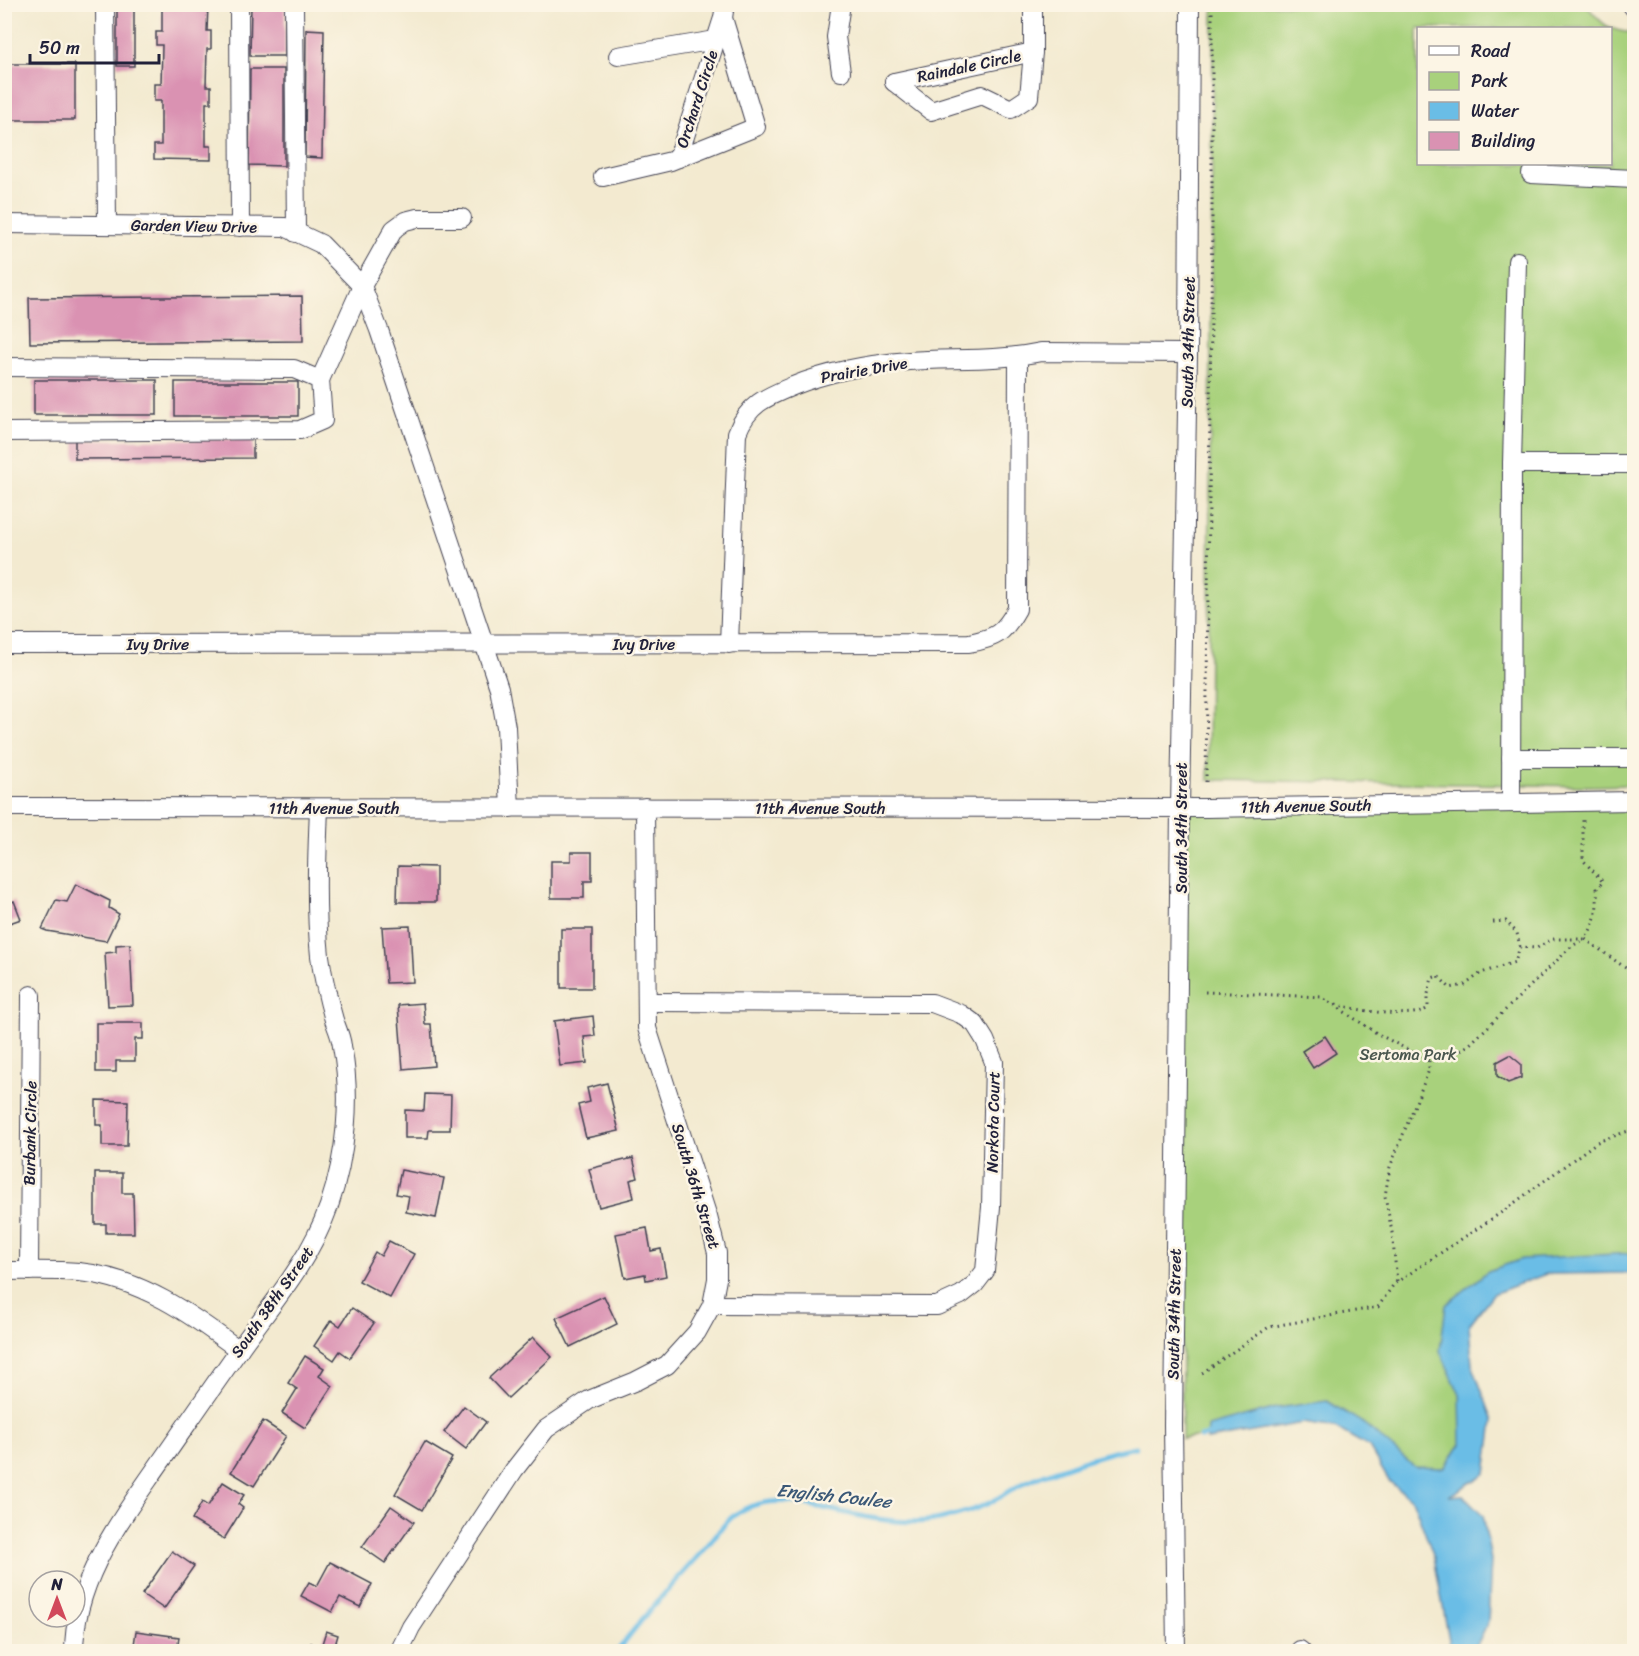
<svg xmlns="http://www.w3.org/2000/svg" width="1639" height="1656" font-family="Sriracha,sans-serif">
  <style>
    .green { fill: #a8d17c; stroke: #657a5c; stroke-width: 1.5; fill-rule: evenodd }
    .water { fill: #6abde6; stroke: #467090; stroke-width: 1.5 }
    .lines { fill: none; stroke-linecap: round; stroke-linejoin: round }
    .stream { stroke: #6abde6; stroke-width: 5 }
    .building { fill: #da92b2 }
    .minor-casing { stroke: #414051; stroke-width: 20 }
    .path { stroke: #414051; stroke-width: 3; stroke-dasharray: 1.5 4.5; stroke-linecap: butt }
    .minor { stroke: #fff; stroke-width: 18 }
    .labels { text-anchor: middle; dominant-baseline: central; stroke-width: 5; stroke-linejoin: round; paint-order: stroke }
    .street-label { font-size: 16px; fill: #22223b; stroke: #fcf5e5 }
    .park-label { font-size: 16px; fill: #4a574e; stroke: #fcf5e5 }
    .water-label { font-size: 18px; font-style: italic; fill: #3b5877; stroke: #fcf5e5 }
  </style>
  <rect width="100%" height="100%" fill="#fcf5e5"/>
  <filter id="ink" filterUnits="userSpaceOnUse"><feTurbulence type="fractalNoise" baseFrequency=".0167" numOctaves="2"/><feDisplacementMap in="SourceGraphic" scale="12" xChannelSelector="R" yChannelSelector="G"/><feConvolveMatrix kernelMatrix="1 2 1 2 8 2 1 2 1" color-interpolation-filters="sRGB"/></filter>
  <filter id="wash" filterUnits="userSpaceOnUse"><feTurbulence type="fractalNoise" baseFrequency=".008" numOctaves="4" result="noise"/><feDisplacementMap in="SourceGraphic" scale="24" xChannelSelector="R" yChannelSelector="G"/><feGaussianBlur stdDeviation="1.35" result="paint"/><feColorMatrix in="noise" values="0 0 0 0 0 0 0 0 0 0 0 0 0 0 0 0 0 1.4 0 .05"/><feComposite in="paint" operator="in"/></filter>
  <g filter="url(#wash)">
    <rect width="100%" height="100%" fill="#f3ead0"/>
    <!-- green -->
    <g class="green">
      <path d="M1213 5H1586C1602 24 1608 31 1634 33V785L1590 786 1208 780ZM1418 28H1610V164H1418Z"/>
      <polygon points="1634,801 1634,1262 1542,1262 1460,1311 1478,1462 1433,1492 1363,1433 1312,1418 1182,1439 1180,808"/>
    </g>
    <!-- water -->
    <polygon class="water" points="1634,1253 1634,1273 1546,1274 1493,1294 1469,1325 1472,1364 1493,1421 1486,1473 1449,1496 1463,1495 1483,1515 1491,1560 1488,1622 1474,1651 1451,1651 1434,1557 1413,1501 1389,1481 1369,1447 1336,1428 1303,1423 1207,1440 1208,1427 1276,1408 1327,1401 1363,1423 1415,1467 1444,1468 1461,1444 1460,1395 1440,1351 1446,1305 1488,1271 1522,1259"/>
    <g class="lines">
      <!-- stream -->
      <g class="stream">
        <polyline points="1200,1437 1212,1434"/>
        <path d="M617 1652C643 1616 673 1584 703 1551 713 1540 723 1523 736 1514 756 1500 783 1499 806 1504 846 1513 899 1528 940 1519 958 1515 984 1507 1000 1497 1011 1491 1020 1484 1031 1480 1065 1466 1100 1454 1135 1447"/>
      </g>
    </g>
    <g id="blocks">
      <!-- building -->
      <g class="building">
        <rect x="117" y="4" width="17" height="62"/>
        <polygon points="162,4 208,4 207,31 211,31 211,49 207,49 206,86 211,86 211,103 206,103 206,146 211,146 211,160 154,159 154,145 161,145 161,101 154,101 154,84 161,84 162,45 156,45 156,32 162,32"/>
        <polygon points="251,4 285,4 285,56 250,56"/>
        <polygon points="306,29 324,30 322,158 305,157"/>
        <rect x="4" y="64" width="71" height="56"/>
        <polygon points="250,69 284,69 284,166 249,165"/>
        <polygon points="302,296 303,341 30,343 29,298"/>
        <rect x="34" y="380" width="123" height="35"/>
        <rect x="175" y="382" width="123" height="34"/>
        <polygon points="253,439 253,458 75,459 75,440"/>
        <polygon points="571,852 592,852 592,881 584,881 584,898 551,898 551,861 571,861"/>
        <polygon points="398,866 436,867 436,902 397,902"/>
        <polygon points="76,884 110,901 109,908 119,914 106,941 47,931 42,929 56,900 67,902"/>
        <polygon points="4,899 7,904 14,901 21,919 4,925"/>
        <polygon points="410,926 413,982 386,983 382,927"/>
        <rect x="561" y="929" width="31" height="59"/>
        <polygon points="130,944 133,1005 108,1006 105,953 116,952 116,945"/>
        <polygon points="423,1003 425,1024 431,1024 434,1066 403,1069 398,1005"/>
        <polygon points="593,1016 595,1036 584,1037 587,1063 560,1066 554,1021"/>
        <polygon points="96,1023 143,1023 143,1039 135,1039 135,1061 116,1061 116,1072 96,1072"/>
        <polygon points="1325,1036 1336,1053 1313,1068 1302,1051"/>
        <polygon points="1510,1055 1521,1064 1521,1078 1508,1083 1497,1076 1497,1062"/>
        <polygon points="607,1083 619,1131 586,1138 578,1105 590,1102 587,1088"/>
        <polygon points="425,1094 451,1095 450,1130 429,1130 428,1138 405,1138 405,1110 424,1111"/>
        <polygon points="96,1100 128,1101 127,1146 102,1146 102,1125 96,1125"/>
        <polygon points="633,1158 638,1178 630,1180 634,1198 599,1207 589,1169"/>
        <polygon points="401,1170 444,1178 436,1218 406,1212 409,1196 396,1194"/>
        <polygon points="95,1173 122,1173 122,1193 133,1193 134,1233 106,1233 106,1224 95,1224"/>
        <polygon points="647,1228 651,1251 661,1249 666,1276 646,1280 645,1274 625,1278 616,1234"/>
        <polygon points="389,1241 414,1254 390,1298 359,1281 375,1252 381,1256"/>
        <polygon points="604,1296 617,1324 570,1347 556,1318"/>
        <polygon points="352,1308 374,1323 350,1358 340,1351 334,1360 314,1346 331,1320 340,1326"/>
        <polygon points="533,1337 552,1357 508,1398 489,1378"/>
        <polygon points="305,1356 324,1368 319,1376 333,1386 305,1428 282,1413 297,1389 288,1383"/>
        <polygon points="464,1406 486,1422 466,1449 444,1432"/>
        <polygon points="263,1421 286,1436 254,1486 231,1472"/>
        <polygon points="425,1442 452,1458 422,1510 395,1494"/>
        <polygon points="223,1482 244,1495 238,1504 243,1508 224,1539 192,1520 202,1502 208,1506"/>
        <polygon points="391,1506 414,1522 385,1563 362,1547"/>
        <polygon points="172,1551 194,1566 164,1609 142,1594"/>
        <polygon points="330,1562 372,1584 360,1607 340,1597 332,1612 301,1596 309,1582 317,1586"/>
        <polygon points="136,1631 179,1637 177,1652 133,1652"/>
        <polygon points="326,1631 338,1635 333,1652 309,1652 311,1643 321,1647"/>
      </g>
    </g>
  </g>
  <g filter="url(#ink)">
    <use href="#blocks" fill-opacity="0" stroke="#414051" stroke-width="1.5"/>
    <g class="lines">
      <!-- minor casing -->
      <g class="minor-casing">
        <g id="minor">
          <polyline points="105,4 107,224"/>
          <polyline points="239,4 240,227"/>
          <polyline points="294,4 296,233"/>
          <polyline points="1631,4 1634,8"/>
          <polyline points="618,56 716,40"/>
          <polyline points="841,72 836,37 841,4"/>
          <polyline points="894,82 931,111 982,95 1011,109 1029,97 1033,52"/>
          <polyline points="894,82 1033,52 1033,4"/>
          <polyline points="678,158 723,18"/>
          <polyline points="1531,174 1634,179"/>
          <polyline points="603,177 671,161 756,127 723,18 725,4"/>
          <polyline points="4,224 285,227 321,244 362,286 379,330 499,688 506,727 510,808"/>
          <polyline points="4,367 294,369 320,380 323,420 300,430 4,432"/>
          <polyline points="320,380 362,286 394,229 405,221 417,218 462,218"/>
          <polyline points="1512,464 1517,261"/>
          <path d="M4 644 969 643C996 638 1003 634 1017 609L1018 357"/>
          <path d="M729 644 737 433C748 404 766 397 793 386 830 371 870 364 909 361 953 358 998 361 1041 352L1188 353"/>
          <polyline points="1511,758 1634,758"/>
          <polyline points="1511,803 1512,464 1634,464"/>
          <polyline points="4,807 1206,808 1634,801"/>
          <polyline points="647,1002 932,1003 961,1014 975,1024 985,1040 994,1062 991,1207 985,1271 975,1284 961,1295 937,1306 712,1305"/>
          <path d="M4 1271C29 1271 54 1270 79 1272 140 1278 191 1314 239 1350"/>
          <polyline points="29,1271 31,995"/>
          <polyline points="1300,1650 1302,1652"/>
          <path d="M74 1652C74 1587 112 1531 148 1480 181 1433 213 1386 246 1340 278 1297 311 1257 329 1206 346 1156 352 1098 342 1046 341 1037 337 1028 334 1020 328 999 323 978 320 956 315 908 317 857 319 808"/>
          <polyline points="399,1652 411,1627 514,1470 546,1429 589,1400 636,1381 667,1365 697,1332 712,1305 717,1279 717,1253 708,1217 647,1028 645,807"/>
          <polyline points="1176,1652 1173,1425 1180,808 1188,353 1190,4"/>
        </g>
      </g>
      <!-- path -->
      <g class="path">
        <polyline points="1206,782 1212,220 1212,4"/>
        <polyline points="1493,922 1506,921 1517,933 1520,947"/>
        <polyline points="1205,992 1322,997 1378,1034 1429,1061 1452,1057 1470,1044 1572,946 1585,939 1634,974"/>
        <path d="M1336 1004C1354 1010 1413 1020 1428 1008V994L1432 978 1438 976 1450 988 1465 985 1481 973 1515 962 1520 947 1537 948 1552 939H1585C1596 923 1598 908 1597 888L1603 882 1583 860V819"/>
        <polyline points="1397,1281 1392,1232 1385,1196 1390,1167 1429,1070 1429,1061"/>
        <polyline points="1202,1373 1269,1327 1378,1307 1394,1284 1502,1212 1597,1142 1634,1129"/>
      </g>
      <!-- minor -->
      <use href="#minor" class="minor"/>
    </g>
  </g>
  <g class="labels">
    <!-- street labels -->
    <g class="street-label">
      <text transform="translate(969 66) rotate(-12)">Raindale Circle</text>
      <text transform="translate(697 99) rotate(-72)">Orchard Circle</text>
      <text transform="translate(194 226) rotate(1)">Garden View Drive</text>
      <text transform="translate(1188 342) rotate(-89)">South 34th Street</text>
      <text transform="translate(864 370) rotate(-10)">Prairie Drive</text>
      <text x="158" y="644">Ivy Drive</text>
      <text x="644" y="644">Ivy Drive</text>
      <text transform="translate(1306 806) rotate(-1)">11th Avenue South</text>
      <text x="334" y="808">11th Avenue South</text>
      <text x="820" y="808">11th Avenue South</text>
      <text transform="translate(1181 828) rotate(-90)">South 34th Street</text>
      <text transform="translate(993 1122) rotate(-89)">Norkota Court</text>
      <text transform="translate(30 1133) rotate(-89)">Burbank Circle</text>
      <text transform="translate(696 1186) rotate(73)">South 36th Street</text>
      <text transform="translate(272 1302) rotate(-55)">South 38th Street</text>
      <text transform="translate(1174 1314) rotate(-89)">South 34th Street</text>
    </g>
    <!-- park labels -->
    <g class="park-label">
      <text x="1408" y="1054">Sertoma Park</text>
    </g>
    <!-- water labels -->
    <g class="water-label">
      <text transform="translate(834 1496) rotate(6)">English Coulee</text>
    </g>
  </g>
  <!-- margin -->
  <rect width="1639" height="1656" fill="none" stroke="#fcf5e5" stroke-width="24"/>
  <!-- legend -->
  <rect x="1417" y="27" width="195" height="138" fill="#fcf5e5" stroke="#a5a1a1" stroke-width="1.5"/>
  <rect x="1429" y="46" width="30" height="9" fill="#ffffff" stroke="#a5a1a1" stroke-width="1.5"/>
  <text x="1471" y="57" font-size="18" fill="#22223b">Road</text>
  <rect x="1429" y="72" width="30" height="18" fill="#a8d17c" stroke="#a5a1a1" stroke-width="1.5"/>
  <text x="1471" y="87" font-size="18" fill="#22223b">Park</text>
  <rect x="1429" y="102" width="30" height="18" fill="#6abde6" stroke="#a5a1a1" stroke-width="1.5"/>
  <text x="1471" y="117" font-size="18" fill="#22223b">Water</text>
  <rect x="1429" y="132" width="30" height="18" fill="#da92b2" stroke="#a5a1a1" stroke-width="1.5"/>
  <text x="1471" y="147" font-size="18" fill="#22223b">Building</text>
  <!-- north arrow -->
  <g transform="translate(57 1599)"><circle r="28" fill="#fcf5e5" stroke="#a5a1a1" stroke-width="1.5"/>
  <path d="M0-4.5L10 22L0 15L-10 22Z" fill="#d1495b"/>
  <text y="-9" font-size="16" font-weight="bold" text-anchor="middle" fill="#22223b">N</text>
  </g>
  <!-- scale -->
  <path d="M30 54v9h129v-9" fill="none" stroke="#22223b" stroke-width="3"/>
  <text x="39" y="54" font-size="18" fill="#22223b" stroke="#fcf5e5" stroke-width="4.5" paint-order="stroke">50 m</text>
</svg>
